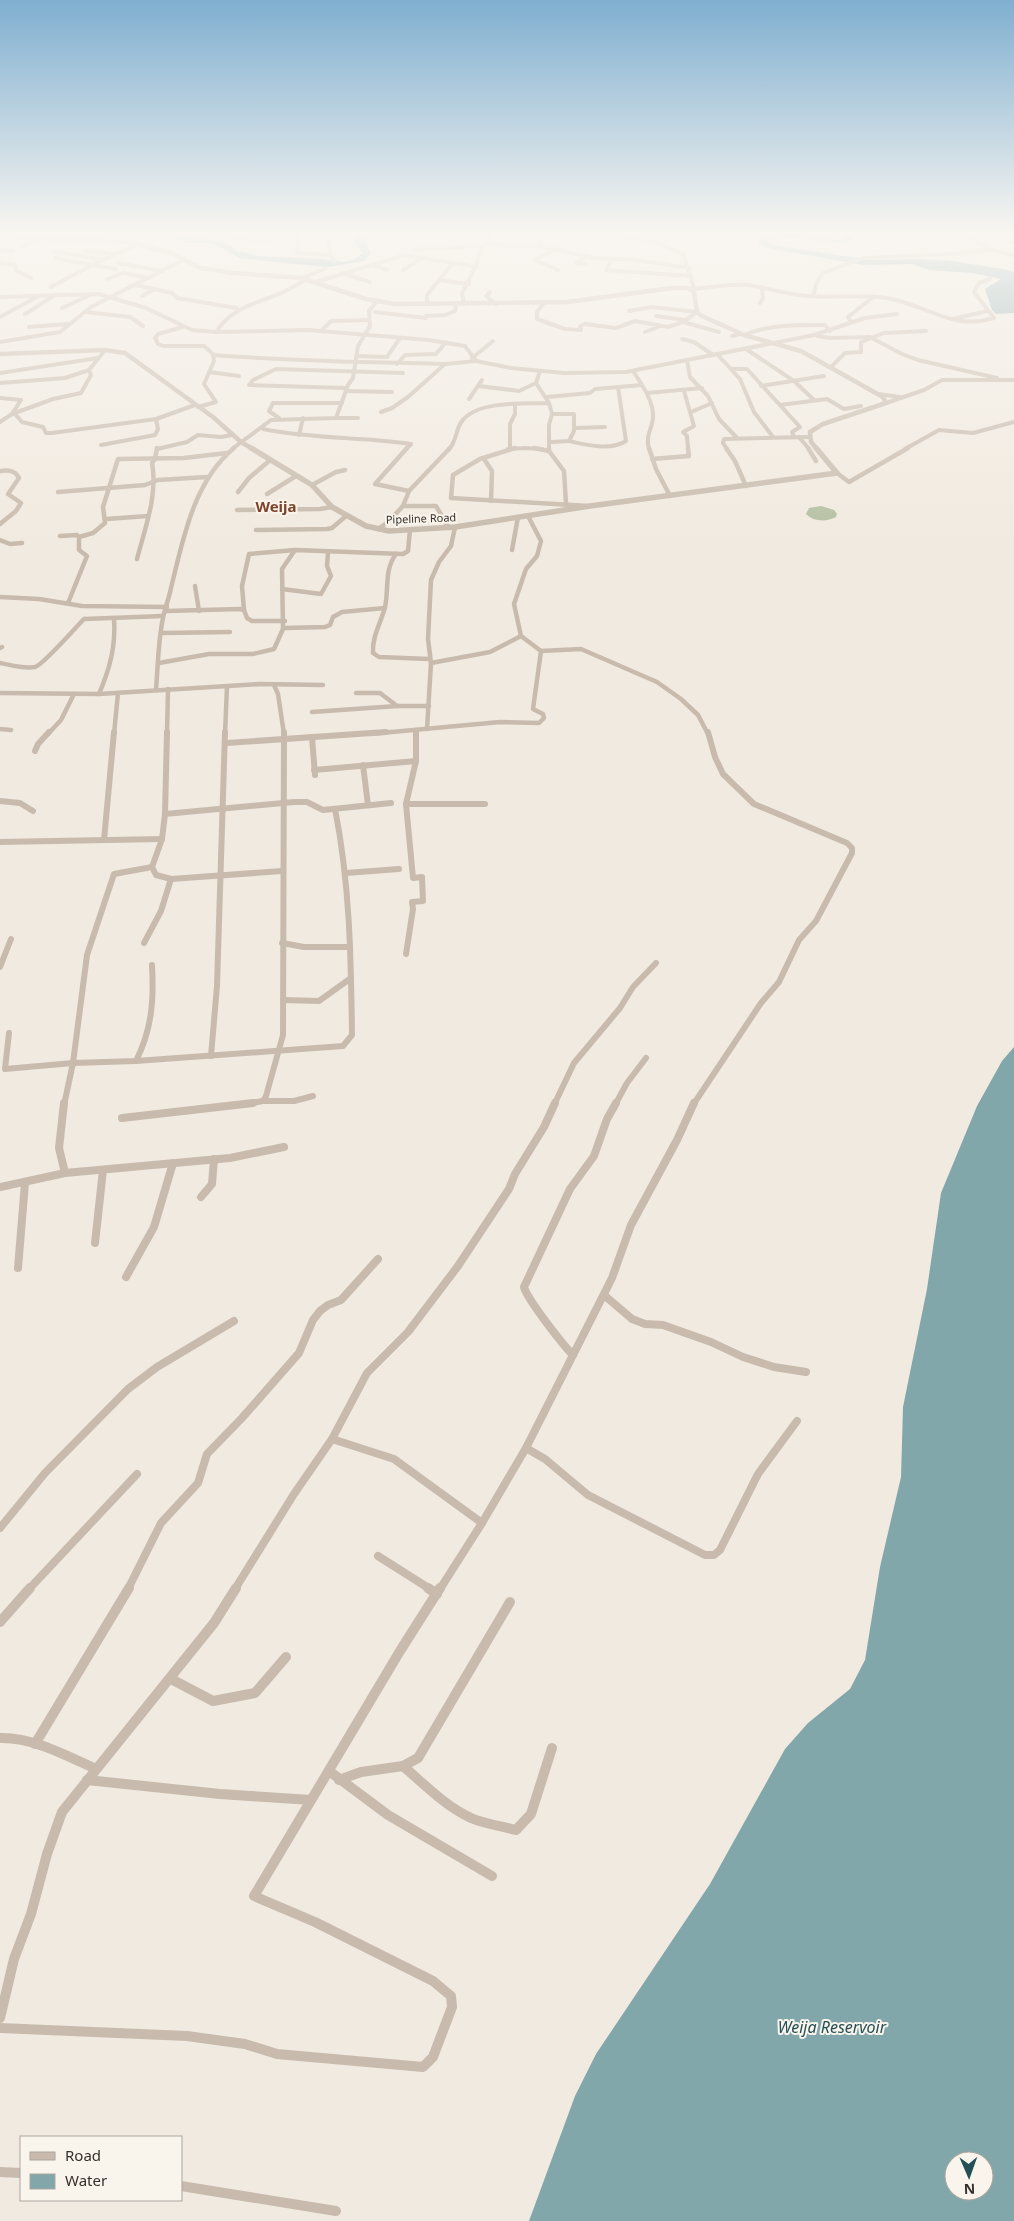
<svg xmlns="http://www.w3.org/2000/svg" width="1014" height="2221" font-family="'Noto Sans',sans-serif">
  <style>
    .green { fill: #b3bfa1 }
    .water { fill: #81a7ab; fill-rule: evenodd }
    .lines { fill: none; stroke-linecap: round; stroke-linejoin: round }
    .minor-far4 { stroke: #c8bbad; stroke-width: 4 }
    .minor-far3 { stroke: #c8bbad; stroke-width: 4.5 }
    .minor-far2 { stroke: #c8bbad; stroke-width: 6 }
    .minor-far1 { stroke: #c8bbad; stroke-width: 8 }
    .minor { stroke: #c8bbad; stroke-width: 10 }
    .tertiary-far1 { stroke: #c8bbad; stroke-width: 4.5 }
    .tertiary { stroke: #c8bbad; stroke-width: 5.5 }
    .labels { text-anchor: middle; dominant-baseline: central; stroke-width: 4; stroke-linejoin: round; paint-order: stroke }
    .far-street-label { font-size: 11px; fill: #372f2b; stroke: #f9f4ec }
    .far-district-label { font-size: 15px; font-weight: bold; fill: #7e442b; stroke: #f9f4ec }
    .near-water-label { font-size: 16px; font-style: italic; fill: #244f55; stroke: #f9f4ec }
  </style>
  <rect width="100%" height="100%" fill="#f1eae0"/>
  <!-- green -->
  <path class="green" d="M821 506 834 510 837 514 836 517C826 522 814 522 806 514L809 508Z"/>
  <!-- water -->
  <g class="water">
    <polygon points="161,231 178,231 191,237 224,242 238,251 258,256 321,259 344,262 353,260 363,253 354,242 359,233 413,231 370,236 365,242 371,253 364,261 328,267 275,262 240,258 212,243 185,243"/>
    <path d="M837 231C845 231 851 232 853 240 832 250 784 228 767 242L779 246 870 260 920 259 953 261 1008 270 1014 272V313L996 314 992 310 985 289 1001 279 973 273 929 270 912 264 864 265 772 249 758 244 759 239C778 233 799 233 819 236 829 238 836 242 846 239Z"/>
    <path d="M1014 1047V2221H529L575 2096 596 2054 710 1884 785 1749 808 1723 850 1689 865 1660 880 1567 901 1477 903 1407 927 1289 941 1193 977 1106 1002 1061ZM954 2161H984V2191H954Z"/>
  </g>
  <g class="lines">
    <!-- minor-far4 -->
    <g class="minor-far4">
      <polyline points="265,231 266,237"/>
      <polyline points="297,231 298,247 296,253 330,255"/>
      <polyline points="328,231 330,255 335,261"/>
      <polyline points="465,231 489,233 490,241 488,244"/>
      <polyline points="653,231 658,243 683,254 694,288"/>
      <polyline points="957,231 992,250 1014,255"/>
      <polyline points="993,231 1014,243"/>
      <polyline points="209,232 240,239 269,242"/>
      <polyline points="624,235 623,237 658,243"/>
      <polyline points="1001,236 1014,235"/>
      <polyline points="75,240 84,231"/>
      <polyline points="541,246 540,237 546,231"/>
      <polyline points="22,247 35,239"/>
      <polyline points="415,249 483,246"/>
      <polyline points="556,249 535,260 558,270"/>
      <polyline points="0,250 13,251"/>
      <polyline points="53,251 103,260"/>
      <polyline points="85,251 114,254"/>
      <polyline points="586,257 576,263 586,264"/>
      <polyline points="422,258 477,267"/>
      <polyline points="612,259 606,270 691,276"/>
      <polyline points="0,263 15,265 16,270 31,278"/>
      <polyline points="118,263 162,271"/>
      <polyline points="373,265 387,270"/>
      <polyline points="116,269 92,265 138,244"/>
      <polyline points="341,273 370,282"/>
      <polyline points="302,278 326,268"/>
      <polyline points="107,279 123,273 149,278"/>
      <polyline points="439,280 469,284"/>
      <polyline points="316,282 405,255 422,258 403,270"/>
      <polyline points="136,285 172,293 177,298 237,308"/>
      <polyline points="51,287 92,265 55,258"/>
      <path d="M691 289C709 288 730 283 748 285 768 288 788 295 808 296 837 298 867 293 896 300 932 309 955 330 994 318L974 292 979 283 990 279"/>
      <polyline points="490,292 486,296 496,304"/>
      <polyline points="142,296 155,289"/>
      <polyline points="813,296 817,282 823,273 863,258 953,254 992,250"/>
      <polyline points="0,297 99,294 146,308 192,330 216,332 308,330 429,340 465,346 476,361 511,368 564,373 626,372 814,335 865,318 897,314"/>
      <polyline points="544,303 537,312 537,319 565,329 581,330 580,326 585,324 616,328 635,321 668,327 683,322 697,312"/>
      <polyline points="760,303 763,298 762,289 764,288"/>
      <polyline points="427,304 427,295 452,264"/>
      <polyline points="464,304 462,293 476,266 481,247 488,244 541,246 594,258 636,260 689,268"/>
      <polyline points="62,308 90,295"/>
      <polyline points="629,311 652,307 697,312"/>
      <polyline points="85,312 130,317 143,326"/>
      <polyline points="375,312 426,318 426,316 445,315 455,311 456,304"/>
      <polyline points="25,314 52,297"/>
      <polyline points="656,316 686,320"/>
      <polyline points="0,317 37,297"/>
      <polyline points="953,319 987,311"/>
      <polyline points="683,322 719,332"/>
      <polyline points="851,322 848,317 872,298"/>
      <polyline points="29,327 68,324"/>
      <polyline points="183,327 158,334 155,338 158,344 163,346 204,346 213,354 214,361 204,384 216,402 198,407"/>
      <polyline points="322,330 331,321 369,320"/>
      <path d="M216 332C231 308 254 304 279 294 289 290 298 284 307 279"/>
      <polyline points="645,332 658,327"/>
      <path d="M744 335C770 324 797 325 825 325L830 331"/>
      <polyline points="732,336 741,334"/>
      <polyline points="817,336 830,338 870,337 902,354 918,360 997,378"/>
      <polyline points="682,339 694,342 713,355"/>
      <polyline points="0,342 60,332 91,307 183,260"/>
      <polyline points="746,349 794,381 814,400"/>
      <polyline points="717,354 740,379 754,412 773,437"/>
      <path d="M213 355C290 361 367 362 445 364"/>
      <polyline points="356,356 387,357 400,338"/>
      <polyline points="472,358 493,341"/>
      <polyline points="687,361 690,377 708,396 719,419 737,438"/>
      <polyline points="397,364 405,355 436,354 446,342"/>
      <polyline points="831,367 845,353 861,352 861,342 884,333 926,331"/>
      <polyline points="731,369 747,369 800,427 792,432 794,437"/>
      <polyline points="540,371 536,383 549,403 552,414 549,425 549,449"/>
      <path d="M633 371C642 385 654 401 653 418 652 429 645 436 649 449"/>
      <polyline points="209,372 239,376"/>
      <polyline points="0,373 98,358"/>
      <polyline points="0,383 65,378 89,370 105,350"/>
      <polyline points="479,386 519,391 536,383"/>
      <polyline points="761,386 824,376"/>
      <polyline points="346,388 249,385 253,380 276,369 403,373"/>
      <polyline points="346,391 392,392"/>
      <polyline points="684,391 694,426 683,432 687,436 688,449"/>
      <polyline points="647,393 702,388"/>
      <polyline points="878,394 900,397"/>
      <polyline points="547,397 590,393 595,389 642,385"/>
      <polyline points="0,398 21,400 12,414 0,422"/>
      <polyline points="469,399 482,380"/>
      <polyline points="886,403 924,390 942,380 1014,380"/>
      <polyline points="780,405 827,399 844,409 861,406"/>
      <polyline points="381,412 392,408 408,397 445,364 476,361"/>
      <polyline points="691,412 712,403"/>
      <polyline points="12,414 53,399 81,393 91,375 89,370"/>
      <polyline points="15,414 22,422 43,427 46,433 52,433 156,419 195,405"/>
      <polyline points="279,418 269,411 273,403 342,403"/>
      <polyline points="336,418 358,418"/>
      <polyline points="575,428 605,427"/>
      <path d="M263 429C312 439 362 437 411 444"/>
      <polyline points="299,435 303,418"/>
      <polyline points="799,437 809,449"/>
      <path d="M569 441C586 445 611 451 626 441L618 387"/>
      <polyline points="551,442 569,441 574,431 574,414 552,414"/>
      <polyline points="101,445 155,435 158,429 156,419"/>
      <polyline points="157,449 187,442 198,435 221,437 232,435"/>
      <polyline points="232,449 271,420 336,418 348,385 353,378 358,346 370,326 369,311 377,301"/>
      <polyline points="406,449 411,444"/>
      <path d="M449 449C457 441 455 430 462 421 478 400 525 404 549 403"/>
      <polyline points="508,449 525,448 542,449"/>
      <polyline points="510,449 510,424 515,414 515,404"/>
      <polyline points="727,449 723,443 724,439 809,437"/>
      <polyline points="905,449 939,430 973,433 1014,422"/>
    </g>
    <!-- minor-far3 -->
    <g class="minor-far3">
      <polyline points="407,448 375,484 409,491"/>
      <polyline points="515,448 480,459 453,475 451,498 589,506"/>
      <polyline points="534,448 549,451"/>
      <polyline points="549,448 549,451 564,471 566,504"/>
      <polyline points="649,448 656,469 670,496"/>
      <polyline points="726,448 735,461 746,486"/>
      <polyline points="808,448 816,461"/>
      <polyline points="484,459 492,471 491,501"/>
      <polyline points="652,459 689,456 688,448"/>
      <path d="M0 471C8 470 15 470 19 478L8 494 21 503 16 511 0 524"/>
      <polyline points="837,473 849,482 908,448"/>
      <polyline points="312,485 336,472 345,470"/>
      <polyline points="58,492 145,485 158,480 207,477"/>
      <polyline points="238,492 249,478 269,461"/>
      <polyline points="267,494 296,476"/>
      <polyline points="403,506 436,506 449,528"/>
      <polyline points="237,510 320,509 332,507"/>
      <polyline points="528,516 541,541 537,556 526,569 514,604 521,636 541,651 581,649 657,682 681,699 698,715 708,734"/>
      <polyline points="106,519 148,516"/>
      <polyline points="378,529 388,522 403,506 409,491 450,448"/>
      <polyline points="256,530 327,529 332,528 346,516"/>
      <polyline points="60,536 77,535 79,537 93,533 105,523 103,507 118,459 184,458 227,453"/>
      <polyline points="0,540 10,544 22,543"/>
      <polyline points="512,550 518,517"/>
      <path d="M396 554C384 570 389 589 385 607 381 623 372 636 373 653L379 657 429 659"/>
      <path d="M137 559C145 528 158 495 152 463L155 459 157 448"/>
      <polyline points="195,586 199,611"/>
      <polyline points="282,589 321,594 331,576 327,566 328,552"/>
      <polyline points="0,597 39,599 82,606 167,607"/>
      <polyline points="68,603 87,556 79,550 79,537"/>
      <polyline points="244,610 242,586 249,554 295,550"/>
      <polyline points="166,611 240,609 244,610 247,618 252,621 285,621"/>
      <polyline points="285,628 325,627 330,625 333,617 342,612 385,608"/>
      <polyline points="163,633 230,632"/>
      <polyline points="0,648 2,647"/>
      <path d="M0 663C11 665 23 669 35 667 43 665 75 628 84 619L163 616"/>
      <polyline points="159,663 209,654 253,654 274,649 283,629 282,569 295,550 403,554 408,551 410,530"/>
      <polyline points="431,663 490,652 521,636"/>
      <polyline points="274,685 278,694 284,734"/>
      <path d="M156 690C158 666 158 641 163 618 165 608 169 598 171 588 183 540 193 482 234 448"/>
      <polyline points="0,693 99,694 260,684 323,685"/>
      <polyline points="356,693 380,693 397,706"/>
      <path d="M99 694C110 668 116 646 114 618"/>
      <polyline points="312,712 397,706 429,706"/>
      <polyline points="0,729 11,730"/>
      <polyline points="427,729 431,663 428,639 431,580 439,562 451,546 455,527"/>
      <polyline points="416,730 416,734"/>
      <polyline points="48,734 61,720 74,694"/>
      <polyline points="114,734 118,693"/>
      <polyline points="167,734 168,689"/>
      <polyline points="225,734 227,686"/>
      <polyline points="370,734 500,722 539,723 544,718 543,714 533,709 541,651"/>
    </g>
    <!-- minor-far2 -->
    <g class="minor-far2">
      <polyline points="167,732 165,814 294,802 307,802 323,810 391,803"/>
      <polyline points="312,737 315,775"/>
      <polyline points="227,743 386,732"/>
      <polyline points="35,751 38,744 49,732"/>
      <polyline points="363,765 368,805"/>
      <polyline points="314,770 416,761"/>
      <polyline points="0,801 20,803 33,811"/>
      <polyline points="406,804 485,804"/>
      <polyline points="104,840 114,732"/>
      <polyline points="0,842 162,839"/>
      <polyline points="152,867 162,839 165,814"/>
      <path d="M282 871 171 879 156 875 152 867 114 874 87 955 73 1063 136 1061 343 1046 352 1035C351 959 350 884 335 809"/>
      <polyline points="346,873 399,869"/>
      <polyline points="144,943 161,911 171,879"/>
      <polyline points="282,943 304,947 350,947"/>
      <polyline points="406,954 413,909 412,902 423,901 422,877 413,878 406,804 416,761 416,732"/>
      <polyline points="0,967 11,939"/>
      <polyline points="283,1000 319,1001 351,978"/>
      <polyline points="9,1033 5,1069 73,1063 64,1105"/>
      <polyline points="211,1056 217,986 225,732"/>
      <path d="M136 1061C152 1029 154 1000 152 965"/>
      <polyline points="263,1101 294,1101 313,1096"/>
      <polyline points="241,1105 263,1101 266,1096 283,1035 284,732"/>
      <polyline points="554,1105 574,1063 620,1008 633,987 656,963"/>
      <polyline points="615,1105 627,1083 646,1058"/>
      <polyline points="693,1105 761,1003 779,982 799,940 816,921 852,853 852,848 847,843 754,804 723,774 715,757 708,732"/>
    </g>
    <!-- minor-far1 -->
    <g class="minor-far1">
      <polyline points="64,1103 59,1148 65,1173"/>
      <polyline points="122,1118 253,1103"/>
      <polyline points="0,1187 65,1173 230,1158 284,1147"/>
      <polyline points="201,1197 212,1184 214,1159"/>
      <polyline points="95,1243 103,1170"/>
      <polyline points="18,1268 25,1183"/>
      <polyline points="126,1277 154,1227 173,1163"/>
      <polyline points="604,1295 632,1319 645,1324 663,1325 711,1342 743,1357 774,1367 806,1372"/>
      <path d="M573 1355C563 1345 527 1299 524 1287L570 1189 594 1156 607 1119 616 1103"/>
      <polyline points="332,1439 394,1459 482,1523"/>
      <polyline points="526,1448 545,1459 588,1495 705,1555 714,1555 720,1550 758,1474 797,1421"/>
      <polyline points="0,1528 45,1473 128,1389 157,1367 234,1321"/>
      <polyline points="378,1556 430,1589"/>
      <polyline points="29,1589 137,1474"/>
      <polyline points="128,1589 161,1523 198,1483 207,1454 242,1418 299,1353 313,1320 320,1311 328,1305 341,1300 378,1259"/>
      <polyline points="235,1589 294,1494 332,1439 367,1373 408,1332 458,1266 509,1189 515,1174 544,1127 555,1103"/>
      <polyline points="440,1589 482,1523 526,1448 612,1278 631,1225 677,1140 694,1103"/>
    </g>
    <!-- minor -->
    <g class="minor">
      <polyline points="428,1588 437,1594"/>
      <polyline points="0,1622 30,1588"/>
      <polyline points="171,1679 213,1701 255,1693 286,1657"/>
      <path d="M0 1738C33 1737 67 1756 96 1769"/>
      <polyline points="35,1744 129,1588"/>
      <path d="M403 1766C424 1784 445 1806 471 1818 485 1824 501 1826 516 1830L531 1814 552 1748"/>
      <polyline points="329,1771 388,1815 492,1876"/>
      <polyline points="87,1780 220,1794 311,1800"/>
      <polyline points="339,1780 361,1772 403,1766 418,1758 510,1602"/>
      <polyline points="0,2018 14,1959 31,1914 47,1854 62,1812 214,1623 236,1588"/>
      <polyline points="0,2028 187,2036 245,2044 277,2054 423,2067 433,2057 452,2007 451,1996 433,1981 315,1922 254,1896 400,1651 440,1588"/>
      <polyline points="0,2172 21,2173"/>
      <polyline points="181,2186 336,2211"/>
    </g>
    <!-- tertiary-far1 -->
    <g class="tertiary-far1">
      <polyline points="0,236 35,239 105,240 138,244 173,254 201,268 233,273 301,278 366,299 395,304 567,302 672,288 688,288 694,292 697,312 700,315 744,335 801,351 883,397 886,403 823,424 810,432 811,442 817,449"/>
      <polyline points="0,354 105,350 125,353 213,417 241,442 253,449"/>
    </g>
    <!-- tertiary -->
    <polyline class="tertiary" points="251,448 312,485 332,507 366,526 389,531 455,527 590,506 837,473 816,448"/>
  </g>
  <!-- sky -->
  <linearGradient id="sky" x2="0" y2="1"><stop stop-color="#7fafd0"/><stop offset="0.43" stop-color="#f9f6f1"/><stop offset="1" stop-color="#f9f6f1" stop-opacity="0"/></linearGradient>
  <rect width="1014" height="542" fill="url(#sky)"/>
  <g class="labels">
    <!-- far-street labels -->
    <g class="far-street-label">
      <text transform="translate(421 518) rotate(-2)">Pipeline Road</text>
    </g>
    <!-- far-district labels -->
    <g class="far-district-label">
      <text x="276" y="506">Weija</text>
    </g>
    <!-- near-water labels -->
    <g class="near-water-label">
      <text x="832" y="2027">Weija Reservoir</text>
    </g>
  </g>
  <!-- legend -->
  <rect x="20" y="2136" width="162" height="65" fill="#f9f4ec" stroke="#aba59f"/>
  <rect x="30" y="2152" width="25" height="8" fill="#c8bbad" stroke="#aba59f"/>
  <text x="65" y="2161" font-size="15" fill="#372f2b">Road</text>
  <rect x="30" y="2174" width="25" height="15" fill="#81a7ab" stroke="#aba59f"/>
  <text x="65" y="2186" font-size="15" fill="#372f2b">Water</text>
  <!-- north arrow -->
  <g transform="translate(969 2176) rotate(178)"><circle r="24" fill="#f9f4ec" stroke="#aba59f"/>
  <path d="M0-4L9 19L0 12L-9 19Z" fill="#244f55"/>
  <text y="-8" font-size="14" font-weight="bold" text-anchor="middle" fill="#372f2b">N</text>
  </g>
</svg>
